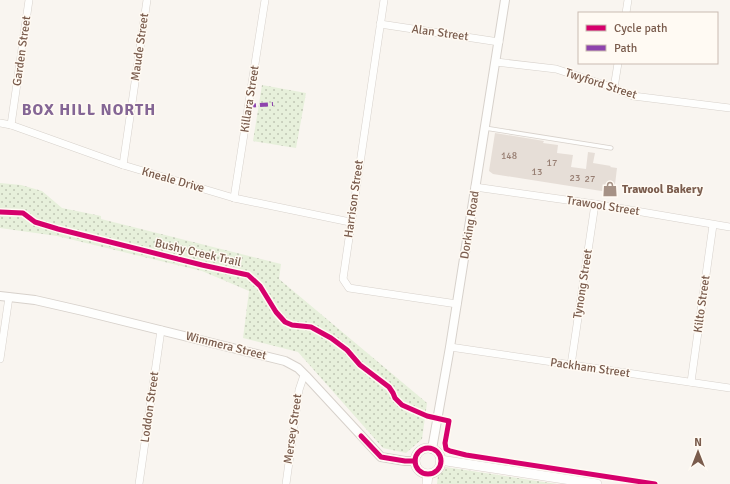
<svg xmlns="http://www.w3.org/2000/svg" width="730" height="484" font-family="Signika,sans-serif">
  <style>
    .park { fill: url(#park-dots) }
    .building { fill: #e6ded7 }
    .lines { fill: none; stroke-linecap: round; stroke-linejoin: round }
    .service-casing { stroke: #d7d1cb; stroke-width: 5 }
    .minor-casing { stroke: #d7d1cb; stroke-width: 8 }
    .tertiary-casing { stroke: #d7d1cb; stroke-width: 10 }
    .secondary-casing { stroke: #d9d2cb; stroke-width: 10 }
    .service { stroke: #fefefd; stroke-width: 3.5 }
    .minor { stroke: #fefefd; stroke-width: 7 }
    .tertiary { stroke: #fefefd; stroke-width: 8 }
    .secondary { stroke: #fefefd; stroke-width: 9 }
    .quiet { stroke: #8e44ad; stroke-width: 4; stroke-dasharray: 8 4; stroke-linecap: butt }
    .cycleway-casing { stroke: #fffaf3; stroke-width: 8 }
    .cycleway { stroke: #d6006c; stroke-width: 5 }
    .labels { text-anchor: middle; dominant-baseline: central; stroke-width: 3; stroke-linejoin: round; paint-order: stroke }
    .number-label { font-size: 10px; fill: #977e72 }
    .street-label { font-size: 12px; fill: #7a5c4d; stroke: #fffaf3 }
    .poi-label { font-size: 12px; font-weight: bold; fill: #7a5c4d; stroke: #fffaf3; text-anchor: start }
    .district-label { font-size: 16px; font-weight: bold; letter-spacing: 1px; fill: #846695; stroke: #fffaf3 }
  </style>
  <defs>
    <pattern id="park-dots" width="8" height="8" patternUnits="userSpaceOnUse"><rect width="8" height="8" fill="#e7f0db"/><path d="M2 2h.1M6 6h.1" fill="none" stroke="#c0c6b4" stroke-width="1.8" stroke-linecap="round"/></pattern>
  </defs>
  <rect width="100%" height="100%" fill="#f9f5f0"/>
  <!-- park -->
  <g class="park">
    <polygon points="262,85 306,93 296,148 253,141"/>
    <polygon points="0,183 21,185 42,191 62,208 101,216 101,219 281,264 279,279 427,403 422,439 406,453 383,448 298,352 243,338 249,291 202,271 57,236 0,228"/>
    <polygon points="439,466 557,484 437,484"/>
  </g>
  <!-- building -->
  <polygon class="building" points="495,133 544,141 543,143 558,145 557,153 573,155 571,167 586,169 588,152 595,153 593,163 611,166 610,167 617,168 614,193 493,174 489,171"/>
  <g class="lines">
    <!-- service casing -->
    <g class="service-casing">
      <polyline id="service" points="485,128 611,148"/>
    </g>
    <!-- minor casing -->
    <g class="minor-casing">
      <g id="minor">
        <polyline points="384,0 343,279 349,288 457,304"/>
        <polyline points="626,13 628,0"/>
        <polyline points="380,24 499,42"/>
        <polyline points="496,62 556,69 614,88 633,96 730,108"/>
        <polyline points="614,88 618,63"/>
        <polyline points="0,123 11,125 123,165 234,198 350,222"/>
        <polyline points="11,125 29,0"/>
        <polyline points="123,165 147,0"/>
        <polyline points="475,187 595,204 730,227"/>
        <polyline points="234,198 265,0"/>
        <polyline points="450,347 730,388"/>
        <polyline points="0,359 9,297"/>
        <polyline points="571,365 595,204"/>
        <polyline points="691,382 713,225"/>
        <polyline points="139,484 161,330"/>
        <polyline points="286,484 299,390 303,378 306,376"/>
      </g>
    </g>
    <!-- tertiary casing -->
    <g class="tertiary-casing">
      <g id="tertiary">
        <polyline points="0,296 35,300 83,311 285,361 298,368 306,376 381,457 405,461 415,461"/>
        <polyline points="432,449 450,347 505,0"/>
      </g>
    </g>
    <!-- secondary casing -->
    <g class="secondary-casing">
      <g id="secondary">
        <circle cx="428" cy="461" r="13"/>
        <polyline points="440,460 597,484"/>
        <polyline points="427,484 428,474"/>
      </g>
    </g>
    <!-- service -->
    <use href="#service" class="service"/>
    <!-- minor -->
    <use href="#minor" class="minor"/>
    <!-- tertiary -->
    <use href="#tertiary" class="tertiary"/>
    <!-- secondary -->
    <use href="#secondary" class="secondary"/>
    <!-- quiet -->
    <polyline class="quiet" points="248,106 273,104"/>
    <!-- cycleway casing -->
    <g class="cycleway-casing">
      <g id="cycleway">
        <polyline points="0,212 23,213 35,222 58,229 202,265 248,275 260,286 276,312 285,322 292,325 311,327 331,338 347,350 360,365 389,387 393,393 395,398 402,405 427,416 449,421 445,443 446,449 450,451 466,455 655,484"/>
        <polyline points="361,436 381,457 405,461 415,461"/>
        <circle cx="428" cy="461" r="13"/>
      </g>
    </g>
    <!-- cycleway -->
    <use href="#cycleway" class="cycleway"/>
  </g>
  <!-- icons -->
  <defs>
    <g id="shop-bare" transform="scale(1.2)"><path d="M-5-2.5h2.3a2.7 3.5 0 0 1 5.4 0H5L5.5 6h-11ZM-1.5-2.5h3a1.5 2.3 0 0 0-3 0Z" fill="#a69286" stroke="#fffaf3" stroke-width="2.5" paint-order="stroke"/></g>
  </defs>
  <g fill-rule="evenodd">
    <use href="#shop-bare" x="610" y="189"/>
  </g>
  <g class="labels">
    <!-- number labels -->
    <g class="number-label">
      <text x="509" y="156">148</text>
      <text x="552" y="163">17</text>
      <text x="537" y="172">13</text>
      <text x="575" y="178">23</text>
      <text x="590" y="179">27</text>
    </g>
    <!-- street labels -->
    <g class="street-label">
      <text transform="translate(440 33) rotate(8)">Alan Street</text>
      <text transform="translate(140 47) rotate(-82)">Maude Street</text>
      <text transform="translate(22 51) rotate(-82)">Garden Street</text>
      <text transform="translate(601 84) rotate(18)">Twyford Street</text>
      <text transform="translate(250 99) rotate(-81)">Killara Street</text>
      <text transform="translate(173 180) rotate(16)">Kneale Drive</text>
      <text transform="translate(354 199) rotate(-82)">Harrison Street</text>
      <text transform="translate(603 206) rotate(9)">Trawool Street</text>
      <text transform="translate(470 225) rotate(-81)">Dorking Road</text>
      <text transform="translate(198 253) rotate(13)">Bushy Creek Trail</text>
      <text transform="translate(583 284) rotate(-81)">Tynong Street</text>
      <text transform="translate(702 304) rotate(-82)">Kilto Street</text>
      <text transform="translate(226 346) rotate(14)">Wimmera Street</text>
      <text transform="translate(590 368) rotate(8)">Packham Street</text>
      <text transform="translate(150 407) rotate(-82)">Loddon Street</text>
      <text transform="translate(293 429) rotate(-82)">Mersey Street</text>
    </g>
    <!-- poi labels -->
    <g class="poi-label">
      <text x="622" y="189">Trawool Bakery</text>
    </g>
    <!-- district labels -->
    <g class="district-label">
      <text x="89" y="110">BOX HILL NORTH</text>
    </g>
  </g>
  <!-- legend -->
  <rect x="578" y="12" width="140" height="52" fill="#fffaf3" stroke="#cabbb1"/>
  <rect x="586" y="25" width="20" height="6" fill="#d6006c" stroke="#cabbb1"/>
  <text x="614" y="32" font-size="12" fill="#7a5c4d">Cycle path</text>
  <rect x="586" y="45" width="20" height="6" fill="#8e44ad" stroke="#cabbb1"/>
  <text x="614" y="52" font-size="12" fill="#7a5c4d">Path</text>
  <!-- north arrow -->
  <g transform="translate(698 452)" stroke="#fffaf3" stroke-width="3" paint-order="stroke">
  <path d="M0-3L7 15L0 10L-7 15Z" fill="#7a5c4d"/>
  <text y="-6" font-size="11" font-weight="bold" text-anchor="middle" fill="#7a5c4d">N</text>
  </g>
</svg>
